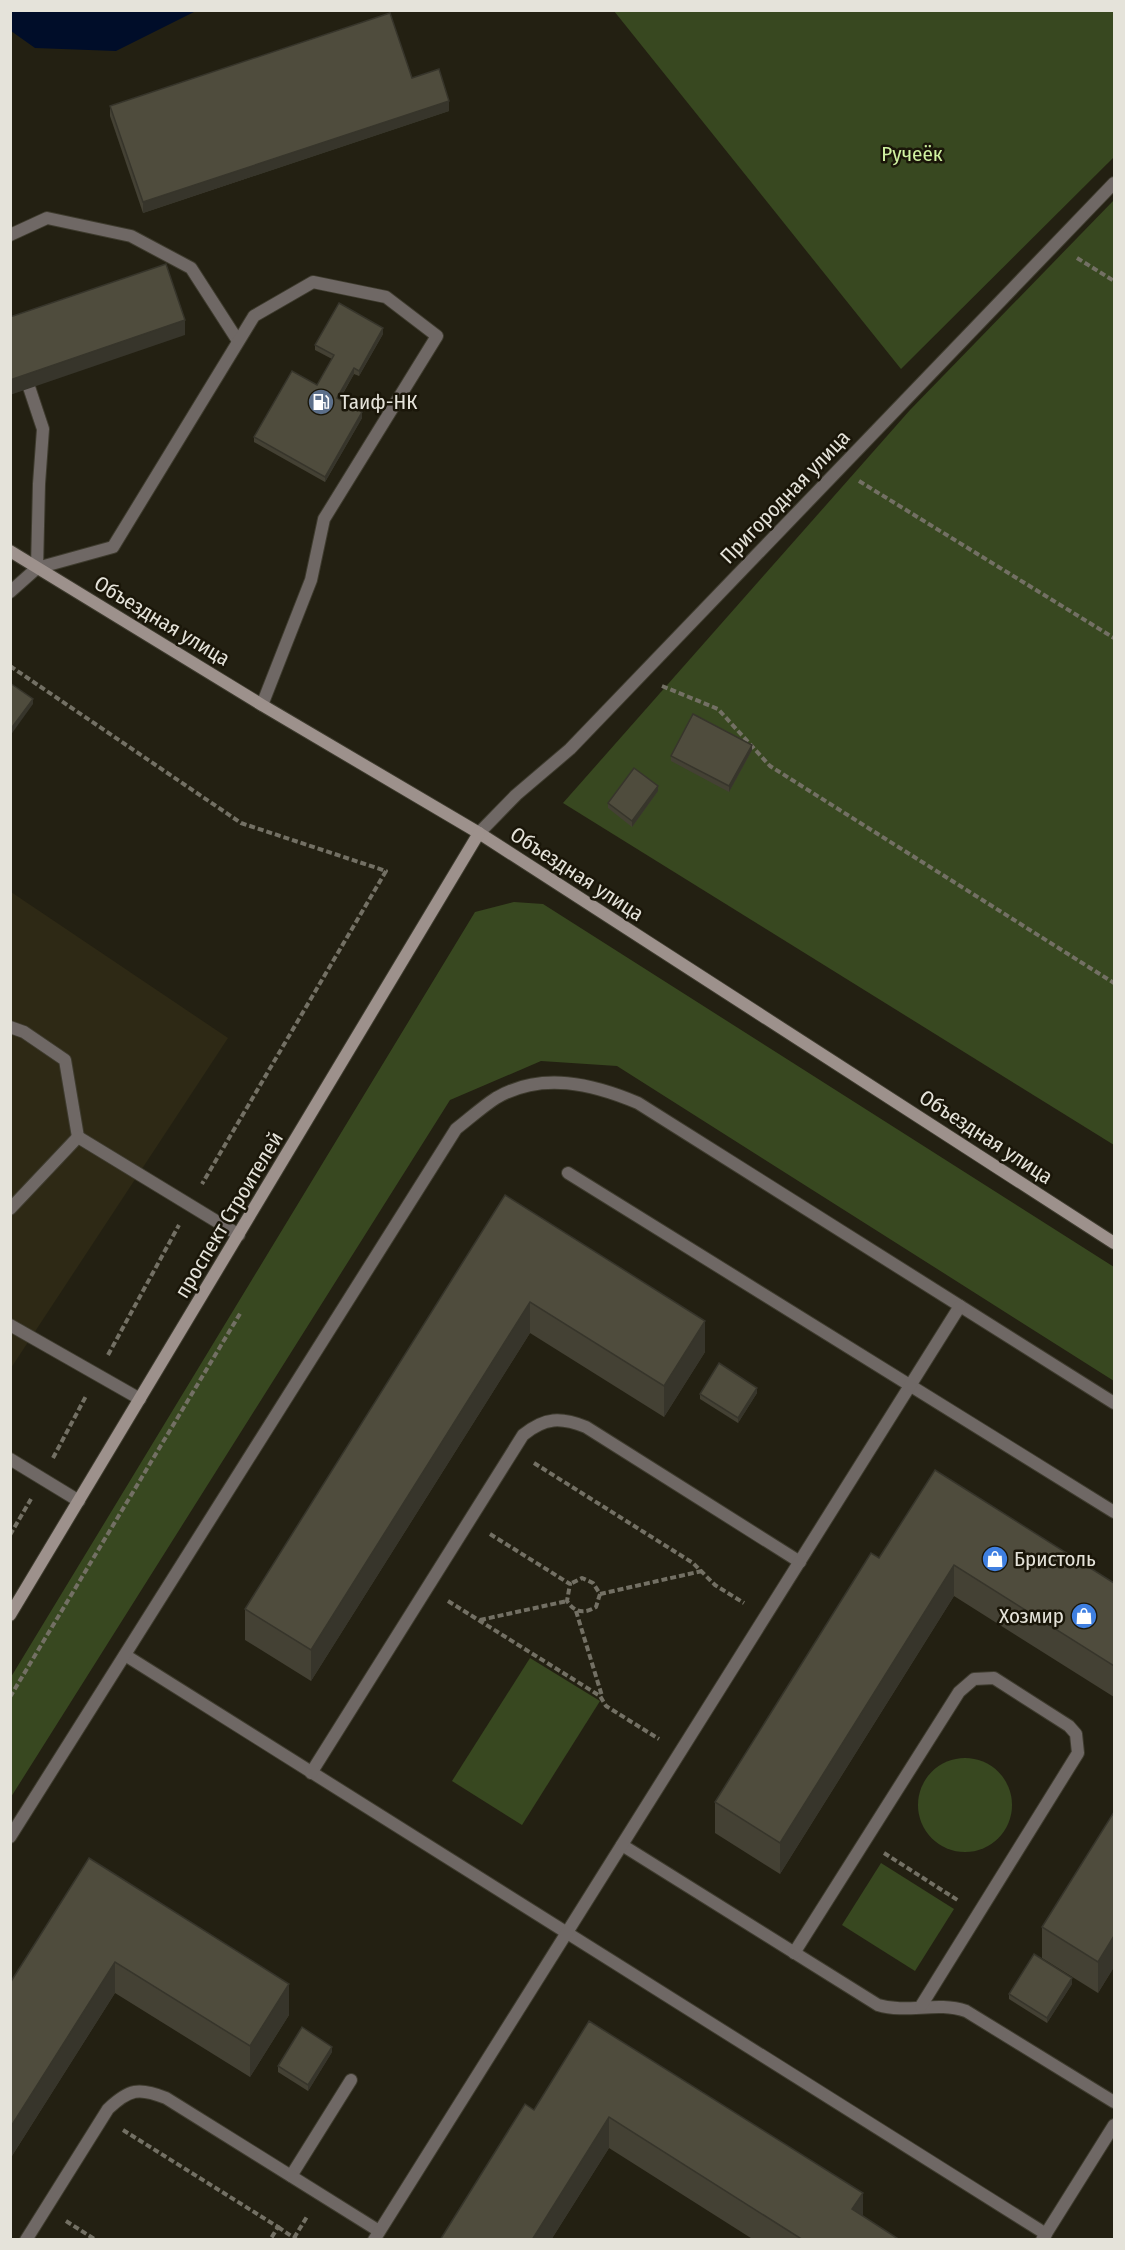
<svg xmlns="http://www.w3.org/2000/svg" width="1125" height="2250" font-family="'Fira Sans Condensed',sans-serif">
  <style>
    .built { fill: #2e2915 }
    .green { fill: #384820 }
    .water { fill: #000d29 }
    .lines { fill: none; stroke-linecap: round; stroke-linejoin: round }
    .lane-casing { stroke: #3e3b2e; stroke-width: 14 }
    .street-casing { stroke: #3e3b2e; stroke-width: 14 }
    .secondary-casing { stroke: #3e3b2e; stroke-width: 14 }
    .path { stroke: #737064; stroke-width: 4; stroke-dasharray: 6 3; stroke-linecap: butt }
    .lane { stroke: #6f6865; stroke-width: 12 }
    .street { stroke: #6f6865; stroke-width: 12 }
    .secondary { stroke: #9d918c; stroke-width: 12 }
    .wall { fill: #444134 }
    .shaded-wall { fill: #37352b }
    .building { fill: #4f4c3d; stroke: #37352b; stroke-width: 1.5 }
    .labels { text-anchor: middle; dominant-baseline: central; stroke-width: 5; stroke-linejoin: round; paint-order: stroke }
    .park-label { font-size: 21px; fill: #d0f2a1; stroke: #1a1609 }
    .poi-label { font-size: 21px; fill: #e5e3da; stroke: #1a1609; text-anchor: start }
    .street-label { font-size: 21px; fill: #e5e3da; stroke: #1a1609 }
  </style>
  <rect width="100%" height="100%" fill="#232012"/>
  <!-- built -->
  <polygon class="built" points="11,892 228,1038 11,1368"/>
  <!-- green -->
  <g class="green">
    <polygon points="614,11 1114,11 1114,157 901,369"/>
    <polygon points="1114,200 1114,1145 563,803 910,410"/>
    <polygon points="514,902 543,904 1114,1267 1114,1381 617,1066 541,1061 450,1100 11,1797 11,1677 475,912"/>
    <polygon points="530,1658 600,1701 522,1825 452,1781"/>
    <circle cx="965" cy="1805" r="47"/>
    <polygon points="881,1863 954,1909 915,1971 842,1925"/>
  </g>
  <!-- water -->
  <polygon class="water" points="10,11 11,10 196,11 116,51 35,48 11,31"/>
  <g class="lines">
    <!-- lane casing -->
    <g class="lane-casing">
      <g id="lane">
        <polyline points="10,235 47,218 131,236 191,268 238,341"/>
        <polyline points="25,375 43,429 39,484 37,568"/>
        <polyline points="10,592 37,568 113,547 254,316 313,282 386,297 437,336 324,519 311,580 262,705"/>
        <polyline points="10,1027 24,1032 65,1060 78,1137"/>
        <polyline points="568,1173 1114,1512"/>
        <polyline points="10,1209 78,1137 239,1235"/>
        <polyline points="10,1325 140,1399"/>
        <polyline points="10,1459 79,1501"/>
        <polyline points="125,1655 1046,2234"/>
        <path d="M311 1773 523 1435C545 1417 561 1417 586 1427L800 1562"/>
        <path d="M10 1837 456 1129C469 1119 482 1107 496 1098 542 1071 593 1084 638 1103L1114 1403"/>
        <path d="M622 1845 878 2005C908 2014 936 2001 966 2011L1114 2102"/>
        <polyline points="794,1953 959,1692 974,1679 994,1678 1069,1726 1076,1734 1078,1753 921,2006"/>
        <polyline points="291,2176 351,2080"/>
        <path d="M26 2240 108 2109C129 2089 139 2087 166 2098L379 2231"/>
        <polyline points="374,2240 960,1306"/>
      </g>
    </g>
    <!-- street casing -->
    <g class="street-casing">
      <g id="street">
        <polyline points="479,833 516,795 570,749 1114,183"/>
        <polyline points="1042,2240 1114,2125"/>
      </g>
    </g>
    <!-- secondary casing -->
    <g class="secondary-casing">
      <g id="secondary">
        <polyline points="10,551 262,705 479,833 1114,1243"/>
        <polyline points="10,1615 479,833"/>
      </g>
    </g>
    <!-- path -->
    <g class="path">
      <polyline points="1077,258 1114,281"/>
      <polyline points="859,481 1114,638"/>
      <polyline points="10,666 241,823 386,871 202,1184"/>
      <polyline points="662,686 718,709 770,766 1114,983"/>
      <polyline points="108,1355 179,1225"/>
      <polyline points="53,1458 86,1396"/>
      <polyline points="534,1463 693,1563 715,1585 744,1603"/>
      <path d="M490 1534 570 1584 567 1601C575 1613 584 1614 596 1607L600 1594 593 1583 582 1578 570 1584"/>
      <polyline points="10,1535 31,1499"/>
      <polyline points="600,1594 702,1571"/>
      <polyline points="448,1601 600,1696 606,1706 659,1739"/>
      <polyline points="576,1611 602,1696"/>
      <polyline points="480,1620 567,1601"/>
      <polyline points="10,1697 241,1312"/>
      <polyline points="884,1853 959,1901"/>
      <polyline points="123,2130 278,2227 270,2240"/>
      <polyline points="66,2221 96,2240"/>
      <polyline points="278,2227 297,2240"/>
      <polyline points="294,2238 308,2215"/>
    </g>
    <!-- lane -->
    <use href="#lane" class="lane"/>
    <!-- street -->
    <use href="#street" class="street"/>
    <!-- secondary -->
    <use href="#secondary" class="secondary"/>
  </g>
  <!-- wall -->
  <g class="wall">
    <polygon points="412,78 449,111 143,213 110,116 110,106"/>
    <polygon points="383,334 359,376 354,374 340,399 362,418 325,482 254,442 254,437 317,385 332,359 315,350 315,345"/>
    <polygon points="752,750 729,792 671,761 671,756"/>
    <polygon points="658,791 632,827 608,808 608,803"/>
    <polygon points="505,1195 705,1352 664,1417 530,1333 311,1681 245,1640 245,1609"/>
    <polygon points="757,1393 738,1423 700,1399 700,1394"/>
    <polygon points="879,1558 1114,1583 1114,1697 954,1596 780,1874 715,1833 715,1802"/>
    <polygon points="1114,1812 1114,1967 1098,1993 1042,1958 1042,1927"/>
    <polygon points="89,1858 289,2015 250,2077 115,1993 10,2159 10,1983"/>
    <polygon points="1072,1984 1047,2023 1009,1999 1009,1994"/>
    <polygon points="589,2021 863,2216 900,2240 754,2240 609,2148 551,2240 440,2240 534,2110"/>
    <polygon points="332,2052 308,2091 278,2072 278,2066"/>
  </g>
  <!-- shaded-wall -->
  <g class="shaded-wall">
    <polygon points="449,101 449,111 143,213 143,202"/>
    <polygon points="185,320 185,335 10,395 10,380"/>
    <polygon points="383,328 383,334 359,376 359,371"/>
    <polygon points="354,368 354,374 337,403 337,398"/>
    <polygon points="362,412 362,418 325,482 325,477"/>
    <polygon points="33,699 33,704 10,736 10,730"/>
    <polygon points="752,745 752,750 729,792 729,786"/>
    <polygon points="658,786 658,791 632,827 632,821"/>
    <polygon points="530,1302 530,1333 311,1681 311,1650"/>
    <polygon points="705,1321 705,1352 664,1417 664,1386"/>
    <polygon points="757,1388 757,1393 738,1423 738,1418"/>
    <polygon points="954,1565 954,1596 780,1874 780,1843"/>
    <polygon points="1114,1936 1114,1967 1098,1993 1098,1962"/>
    <polygon points="115,1962 115,1993 10,2159 10,2128"/>
    <polygon points="1072,1978 1072,1984 1047,2023 1047,2018"/>
    <polygon points="289,1984 289,2015 250,2077 250,2046"/>
    <polygon points="332,2047 332,2052 308,2091 308,2085"/>
    <polygon points="609,2117 609,2148 551,2240 532,2240"/>
    <polygon points="863,2193 863,2224 852,2209"/>
  </g>
  <!-- building -->
  <g class="building">
    <polygon points="390,13 412,78 439,69 449,101 143,202 110,106"/>
    <polygon points="166,264 185,320 10,380 10,317"/>
    <polygon points="339,303 383,328 359,371 354,368 337,398 362,412 325,477 254,437 292,371 317,385 334,355 315,345"/>
    <polygon points="10,683 33,699 10,730"/>
    <polygon points="693,714 752,745 729,786 671,756"/>
    <polygon points="634,768 658,786 632,821 608,803"/>
    <polygon points="505,1195 705,1321 664,1386 530,1302 311,1650 245,1609"/>
    <polygon points="719,1363 757,1388 738,1418 700,1394"/>
    <polygon points="935,1470 1114,1583 1114,1666 954,1565 780,1843 715,1802 871,1553 879,1558"/>
    <polygon points="1114,1812 1114,1936 1098,1962 1042,1927"/>
    <polygon points="89,1858 289,1984 250,2046 115,1962 10,2128 10,1983"/>
    <polygon points="1034,1954 1072,1978 1047,2018 1009,1994"/>
    <polygon points="589,2021 863,2193 852,2209 900,2240 803,2240 609,2117 532,2240 440,2240 525,2104 534,2110"/>
    <polygon points="302,2027 332,2047 308,2085 278,2066"/>
  </g>
  <!-- icons -->
  <defs>
    <g id="fuel-disc" transform="scale(1.35)"><circle r="9.5" fill="#5c6f8a" stroke="#1a1609"/><path d="M-5.5-6h7V0h2V4h1.3V-2.5L3-4.5l.8-.8L6-3V5H2.5V1h-1V6h-7ZM-4.2-4.7v3.2H.2V-4.7Z" fill="#fff"/></g>
    <g id="shop-disc" transform="scale(1.35)"><circle r="9.5" fill="#3f7fe0" stroke="#1a1609"/><path d="M-5-2.5h2.3a2.7 3.5 0 0 1 5.4 0H5L5.5 6h-11ZM-1.5-2.5h3a1.5 2.3 0 0 0-3 0Z" fill="#fff"/></g>
  </defs>
  <g fill-rule="evenodd">
    <use href="#fuel-disc" x="321" y="402"/>
    <use href="#shop-disc" x="995" y="1559"/>
    <use href="#shop-disc" x="1084" y="1616"/>
  </g>
  <g class="labels">
    <!-- park labels -->
    <g class="park-label">
      <text x="912" y="154">Ручеёк</text>
    </g>
    <!-- poi labels -->
    <g class="poi-label">
      <text x="340" y="402">Таиф-НК</text>
      <text x="1014" y="1559">Бристоль</text>
      <text x="1064" y="1616" text-anchor="end">Хозмир</text>
    </g>
    <!-- street labels -->
    <g class="street-label">
      <text transform="translate(785 497) rotate(-46)">Пригородная улица</text>
      <text transform="translate(162 621) rotate(31)">Объездная улица</text>
      <text transform="translate(577 874) rotate(33)">Объездная улица</text>
      <text transform="translate(986 1137) rotate(33)">Объездная улица</text>
      <text transform="translate(229 1215) rotate(-59)">проспект Строителей</text>
    </g>
  </g>
  <!-- border -->
  <rect width="1125" height="2250" fill="none" stroke="#e5e3da" stroke-width="24"/>
</svg>
